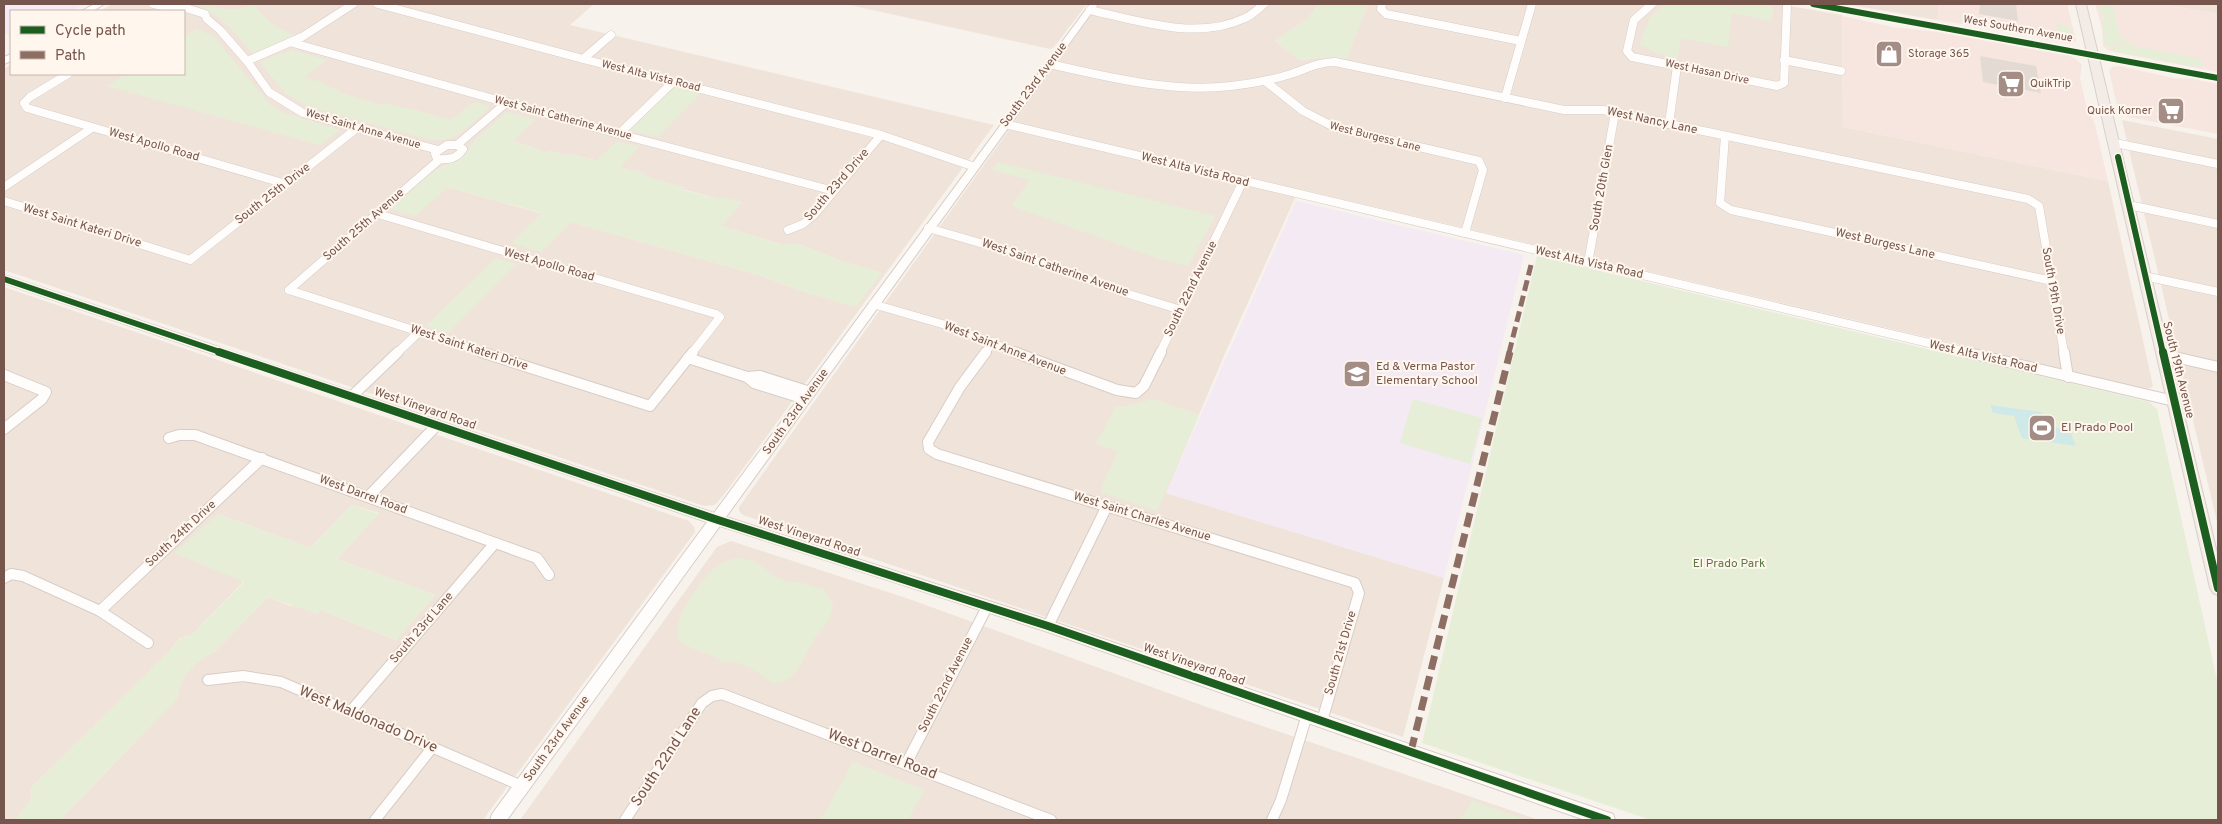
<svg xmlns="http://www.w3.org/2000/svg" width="2222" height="824" font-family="Overpass,sans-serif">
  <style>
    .residential { fill: #f0e4da; fill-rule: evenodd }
    .commercial { fill: #f7e6e0 }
    .education { fill: #f3eaf3 }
    .green { fill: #e6eed7 }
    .water { fill: #cee9e8 }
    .building { fill: #e4dad4 }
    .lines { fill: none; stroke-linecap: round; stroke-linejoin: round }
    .street-far1-casing { stroke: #d6cdc8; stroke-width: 9 }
    .street-casing { stroke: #d6cdc8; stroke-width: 12 }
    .secondary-casing { stroke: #d7cdc8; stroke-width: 2 }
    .primary-casing { stroke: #d8cfca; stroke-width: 2 }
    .street-far1 { stroke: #fefdfc; stroke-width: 8 }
    .street { stroke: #fefdfc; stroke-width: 10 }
    .secondary { fill: #fefdfc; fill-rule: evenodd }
    .primary { fill: #f3ece6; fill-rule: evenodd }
    .quiet-far1 { stroke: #8d6e63; stroke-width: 5; stroke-dasharray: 11 5; stroke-linecap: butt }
    .quiet { stroke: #8d6e63; stroke-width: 7; stroke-dasharray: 14 7; stroke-linecap: butt }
    .cycleway-far1-casing { stroke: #fff6ee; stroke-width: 9 }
    .cycleway-casing { stroke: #fff6ee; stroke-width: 11 }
    .cycleway-far1 { stroke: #1b5e20; stroke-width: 6 }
    .cycleway { stroke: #1b5e20; stroke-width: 8 }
    .labels { text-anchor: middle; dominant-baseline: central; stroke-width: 4; stroke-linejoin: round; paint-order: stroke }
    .far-street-label { font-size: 11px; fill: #76564c; stroke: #fff6ee }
    .far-poi-label { font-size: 11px; fill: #76564c; stroke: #fff6ee; text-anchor: start }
    .street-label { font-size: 12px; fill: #76564c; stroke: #fff6ee }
    .poi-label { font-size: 12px; fill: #76564c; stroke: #fff6ee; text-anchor: start }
    .park-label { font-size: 12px; fill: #5b7b44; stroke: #fff6ee }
    .near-street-label { font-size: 15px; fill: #76564c; stroke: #fff6ee }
  </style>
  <rect width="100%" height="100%" fill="#f7f2ec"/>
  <!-- residential -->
  <g class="residential">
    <path d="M113 4H594L570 25 994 125 726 492 715 505 704 506 4 270V69L11 64V74H184V11H100ZM478 137 513 141 547 153 549 151 569 156 572 154 597 161 617 142 638 147 619 167 645 174 643 176 684 188 682 189 719 199 742 202 721 226 780 244H798L838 260 881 273 810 294 762 276 448 187 391 209 431 173 464 156Z"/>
    <polygon points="845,4 1087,4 1054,47 1050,49"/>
    <polygon points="1099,4 1318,4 1309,18 1275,41 1300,60 1330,57 1346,58 1368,4 1666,4 1649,19 1677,57 1681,38 1732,13 1773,7 1754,4 1778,4 1842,15 1843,127 2108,181 2153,386 2151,388 2146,389 1299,189 1223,358 1166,493 1444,578 1403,737 743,515 739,511 739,507"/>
    <polygon points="1845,4 1939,4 1939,5 1937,20"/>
    <polygon points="2162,4 2218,4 2218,14"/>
    <polygon points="2122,120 2218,139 2218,526 2130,154"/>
    <polygon points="4,287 689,521 694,527 695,532 483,820 60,820 177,698 181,682 187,672 196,663 215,651 268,597 291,606 293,604 321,610 396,640 435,595 337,559 379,513 352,505 310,548 218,514 244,581 192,635 180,638 168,653 32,787 30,801 16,820 4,820"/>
    <polygon points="731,541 909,599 1204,706 1539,820 520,820 717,547"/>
  </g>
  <!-- commercial -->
  <g class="commercial">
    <polygon points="1939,4 2067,4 2076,41 2069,44 2063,43 2022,34 1937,20"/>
    <polygon points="2095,4 2162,4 2218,14 2218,72 2109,51 2103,46 2102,28"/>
    <polygon points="1842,16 1893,27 1937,32 2070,56 2076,59 2082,65 2080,78 2086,105 2095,124 2108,181 1843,127"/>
    <polygon points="2119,66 2173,78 2192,79 2218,84 2218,134 2119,115 2109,70 2112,67"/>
  </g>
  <!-- education -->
  <g class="education">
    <polygon points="4,4 84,4 71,11 11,11 11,35 4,33"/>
    <polygon points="1296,201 1524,255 1444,578 1166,493"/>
  </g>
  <!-- green -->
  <g class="green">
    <path d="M193 4C215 4 232 16 252 4L275 27 295 36 253 53C233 30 222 15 193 4Z"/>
    <polygon points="1318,4 1368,4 1346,59 1330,57 1300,60 1275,41 1309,18"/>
    <polygon points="1666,4 1754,4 1773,7 1772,21 1732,13 1728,47 1681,38 1677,58 1656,53 1640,44 1649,19"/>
    <polygon points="2103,4 2119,7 2113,7 2121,39 2131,41 2109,47 2104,44 2102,21 2105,20 2098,6"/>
    <polygon points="1958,17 2058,34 2056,25 2050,23 2069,25 2074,38 2071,41 2063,42 1995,27 1976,26 1963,23"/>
    <polygon points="196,29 213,36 271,106 284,113 340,130 320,145 107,86 126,74 184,74 184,37"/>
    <polygon points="2132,43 2133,46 2199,58 2199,55 2203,65 2196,67 2120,53 2110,48"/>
    <path d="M292 50 327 60 304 77 325 83 323 85 340 90 338 92 381 105 385 103 403 108 405 107 451 120 474 102 489 106V108C472 123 456 143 431 140L307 106 286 94 260 63 262 61Z"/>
    <polygon points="676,87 701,93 658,137 629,130 672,89"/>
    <polygon points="507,112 535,120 513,141 547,153 549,151 569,156 572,154 596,161 617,142 639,147 620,167 645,174 644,176 684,187 683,190 719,199 721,197 742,202 722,226 780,244 798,244 838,260 882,273 856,307 810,294 762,276 571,222 541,252 512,243 542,213 448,187 415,216 391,209 431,173 464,156 478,137"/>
    <polygon points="998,162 1215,216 1188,266 1157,258 1012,206 1030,180 992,170"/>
    <polygon points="1537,256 2149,402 2157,409 2218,685 2218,820 1651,820 1422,743"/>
    <polygon points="496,258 516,264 448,333 426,326"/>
    <polygon points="1154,399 1199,415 1157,511 1100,492 1118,451 1096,444 1115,407 1127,406"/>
    <polygon points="1413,399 1482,418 1470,464 1400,443"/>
    <polygon points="352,505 379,514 337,559 435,595 396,640 321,610 317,614 268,597 215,651 196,663 187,672 181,682 177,698 61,819 16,820 30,801 32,787 168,653 181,638 192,635 244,582 175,553 218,514 310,548"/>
    <path d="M737 558 754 561 774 576 785 581 802 583 824 590 833 604C829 628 824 623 813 641 804 656 795 686 772 683 760 673 739 657 722 663L720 658C711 655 688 648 681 642 665 627 703 577 716 567 723 562 729 560 737 558Z"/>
    <polygon points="853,762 924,790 908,820 821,820"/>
    <polygon points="1472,801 1526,820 1461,820"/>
  </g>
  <!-- water -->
  <path class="water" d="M1990 405 2041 412C2045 425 2058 429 2070 431L2076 446 2022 438 2014 416 1993 413Z"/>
  <!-- building -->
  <g class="building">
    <polygon points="1980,4 2016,4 2018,21 1979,14"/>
    <polygon points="1980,56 2036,66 2041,93 1983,82"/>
    <polygon points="2163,102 2180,105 2185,120 2162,116 2158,104"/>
  </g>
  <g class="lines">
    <!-- street-far1 casing -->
    <g class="street-far1-casing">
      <g id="street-far1">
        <polyline points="153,4 180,11"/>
        <polyline points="173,4 205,14 207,19 220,30 247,61 269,92 303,113 438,150"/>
        <polyline points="378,4 583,59 881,135 972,166"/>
        <polyline points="1382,4 1381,9 1386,14 1521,41"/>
        <polyline points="1652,4 1634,20 1627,51 1632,57 1777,86 1784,83 1787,4"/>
        <path d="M1090 10C1138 21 1198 41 1245 18 1252 15 1258 9 1264 4"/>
        <polyline points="293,43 619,134 834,191"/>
        <polyline points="583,59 611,35"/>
        <polyline points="1784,60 1841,71"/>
        <polyline points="247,61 302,37 353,4"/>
        <path d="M1049 64C1109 77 1169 93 1231 86 1251 84 1272 80 1291 74 1306 69 1319 62 1335 62L1564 110H1603L2028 199 2039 206 2064 353"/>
        <polyline points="68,74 30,97 24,103 27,108 286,184"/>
        <polyline points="1265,81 1303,111 1334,127 1479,161 1483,170 1465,233"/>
        <polyline points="1505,98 1532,4"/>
        <polyline points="1005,124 1971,353"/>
        <polyline points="1669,124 1677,66"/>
        <polyline points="619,134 673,82"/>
        <polyline points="1725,136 1720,203 1731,210 2052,281"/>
        <polyline points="2115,143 2218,164"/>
        <path d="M447 145H457L463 149C457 159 448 160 437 159L435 153Z"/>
        <polyline points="457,145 506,103"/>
        <polyline points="4,187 92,128"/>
        <polyline points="4,201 190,260 357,128"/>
        <polyline points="2129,205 2218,224"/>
        <polyline points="378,214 716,314 720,317 692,353"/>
        <polyline points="928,228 1015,253 1122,292 1181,310"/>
        <polyline points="788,230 803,224 814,215 881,135"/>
        <polyline points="1588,263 1615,113"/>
        <polyline points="2144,276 2218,292"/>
        <polyline points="289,290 485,353"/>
        <polyline points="289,290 439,160"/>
        <polyline points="873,304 949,326 1017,353"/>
        <polyline points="397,353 419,332"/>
        <polyline points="985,353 993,342"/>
        <polyline points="1160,353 1243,181"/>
      </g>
    </g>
    <!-- street casing -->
    <g class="street-casing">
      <g id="street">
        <polyline points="481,352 650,406 693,352"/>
        <polyline points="986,352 960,387 928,442 929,449 937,454 1355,583 1359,593 1322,721"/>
        <polyline points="1014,352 1117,390 1136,393 1144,386 1161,352"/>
        <polyline points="1965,352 2174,401"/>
        <polyline points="2064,352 2068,377"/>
        <polyline points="2162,354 2218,367"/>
        <polyline points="688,358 747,377 760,376 810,392"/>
        <polyline points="4,375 46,392 42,399 4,429"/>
        <polyline points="747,377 754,383 805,399"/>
        <polyline points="352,396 398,352"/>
        <polyline points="169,438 179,435 195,435 537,558 549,575"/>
        <polyline points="368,497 437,425"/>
        <polyline points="4,578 11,574 23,576 100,611 148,643"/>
        <polyline points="100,611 262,458"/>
        <polyline points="1048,626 1107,506"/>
        <polyline points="208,680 243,676 281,682 522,786"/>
        <polyline points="350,712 495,543"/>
        <polyline points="906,764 987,607"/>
        <polyline points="375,820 432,748"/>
        <polyline points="625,820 702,703 712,696 722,694 1051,820"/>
        <polyline points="1272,820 1281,800 1307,715"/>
      </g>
    </g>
    <!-- secondary casing -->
    <g class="secondary-casing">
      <g id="secondary">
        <polygon points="94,4 104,4 93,11 82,11"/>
        <polygon points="1090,4 1098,4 726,517 1048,620 1607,812 1613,814 1615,820 1585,820 1048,632 720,526 507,820 490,820 492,814 707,522 4,283 4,275 714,513"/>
        <polygon points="1809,4 1826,4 2218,75 2218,81 1813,7"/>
        <polygon points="11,54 11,61 4,64 4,57"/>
      </g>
    </g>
    <!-- primary casing -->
    <g class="primary-casing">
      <polygon id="primary" points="2076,4 2086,4 2218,557 2218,595 2213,593 2210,588"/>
    </g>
    <!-- street-far1 -->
    <use href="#street-far1" class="street-far1"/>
    <!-- street -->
    <use href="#street" class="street"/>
    <!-- secondary -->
    <use href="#secondary" class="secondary"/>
    <!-- primary -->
    <use href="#primary" class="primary"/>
    <!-- quiet-far1 -->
    <polyline class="quiet-far1" points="1509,353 1531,265"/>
    <!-- quiet -->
    <polyline class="quiet" points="1411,751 1510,352"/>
    <!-- cycleway-far1 casing -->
    <g class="cycleway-far1-casing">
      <g id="cycleway-far1">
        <polyline points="1813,4 2218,78"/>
        <polyline points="2118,157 2163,353"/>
        <polyline points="4,279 223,353"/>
      </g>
    </g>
    <!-- cycleway casing -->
    <g class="cycleway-casing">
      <g id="cycleway">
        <polyline points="219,352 718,520 1048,626 1607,820"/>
        <polyline points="2163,352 2218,588"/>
      </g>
    </g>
    <!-- cycleway-far1 -->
    <use href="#cycleway-far1" class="cycleway-far1"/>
    <!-- cycleway -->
    <use href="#cycleway" class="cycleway"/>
  </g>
  <!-- icons -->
  <defs>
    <g id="shop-square" transform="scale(1.4375)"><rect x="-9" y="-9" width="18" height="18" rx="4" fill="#a38d84" stroke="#fff6ee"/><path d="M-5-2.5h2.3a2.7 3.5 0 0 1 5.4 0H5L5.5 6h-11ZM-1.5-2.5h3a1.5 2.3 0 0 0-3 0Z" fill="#fff"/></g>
    <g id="supermarket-square" transform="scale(1.4375)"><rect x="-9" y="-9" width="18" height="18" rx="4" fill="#a38d84" stroke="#fff6ee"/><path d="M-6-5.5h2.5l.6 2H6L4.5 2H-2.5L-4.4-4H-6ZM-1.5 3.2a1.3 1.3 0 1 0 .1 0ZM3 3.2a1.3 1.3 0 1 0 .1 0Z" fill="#fff"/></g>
    <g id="school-square" transform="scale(1.4375)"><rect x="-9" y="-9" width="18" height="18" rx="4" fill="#a38d84" stroke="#fff6ee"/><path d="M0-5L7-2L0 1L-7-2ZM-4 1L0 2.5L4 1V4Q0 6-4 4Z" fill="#fff"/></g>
    <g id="stadium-square" transform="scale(1.4375)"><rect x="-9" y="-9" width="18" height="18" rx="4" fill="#a38d84" stroke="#fff6ee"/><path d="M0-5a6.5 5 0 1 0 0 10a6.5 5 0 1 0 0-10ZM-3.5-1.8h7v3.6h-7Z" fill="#fff"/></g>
  </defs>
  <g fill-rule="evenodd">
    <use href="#shop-square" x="1889" y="54"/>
    <use href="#supermarket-square" x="2011" y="84"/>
    <use href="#supermarket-square" x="2171" y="111"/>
    <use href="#school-square" x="1357" y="374"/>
    <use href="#stadium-square" x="2042" y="428"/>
  </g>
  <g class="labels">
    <!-- far-street labels -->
    <g class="far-street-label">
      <text transform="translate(2018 29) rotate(10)">West Southern Avenue</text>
      <text transform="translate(1707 72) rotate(12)">West Hasan Drive</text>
      <text transform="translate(651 76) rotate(14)">West Alta Vista Road</text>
      <text transform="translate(563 118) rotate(15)">West Saint Catherine Avenue</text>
      <text transform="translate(363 129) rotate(16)">West Saint Anne Avenue</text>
      <text transform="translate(1375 137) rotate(14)">West Burgess Lane</text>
    </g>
    <!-- far-poi labels -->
    <g class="far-poi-label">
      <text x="1908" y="54">Storage 365</text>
      <text x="2030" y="84">QuikTrip</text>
      <text x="2152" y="111" text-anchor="end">Quick Korner</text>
    </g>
    <!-- street labels -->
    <g class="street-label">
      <text transform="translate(1034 85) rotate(-53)">South 23rd Avenue</text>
      <text transform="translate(1652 121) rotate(12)">West Nancy Lane</text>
      <text transform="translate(154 145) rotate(16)">West Apollo Road</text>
      <text transform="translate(1195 170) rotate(14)">West Alta Vista Road</text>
      <text transform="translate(837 185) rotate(-49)">South 23rd Drive</text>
      <text transform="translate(1602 188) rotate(-80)">South 20th Glen</text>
      <text transform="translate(273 194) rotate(-38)">South 25th Drive</text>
      <text transform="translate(364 225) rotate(-41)">South 25th Avenue</text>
      <text transform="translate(82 226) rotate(17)">West Saint Kateri Drive</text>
      <text transform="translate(1885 244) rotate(13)">West Burgess Lane</text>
      <text transform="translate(1589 263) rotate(13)">West Alta Vista Road</text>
      <text transform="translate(549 265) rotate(16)">West Apollo Road</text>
      <text transform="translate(1055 268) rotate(19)">West Saint Catherine Avenue</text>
      <text transform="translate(1191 289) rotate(-64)">South 22nd Avenue</text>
      <text transform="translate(2053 291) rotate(80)">South 19th Drive</text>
      <text transform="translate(469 348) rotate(18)">West Saint Kateri Drive</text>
      <text transform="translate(1005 349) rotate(21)">West Saint Anne Avenue</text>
      <text transform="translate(1983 357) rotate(13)">West Alta Vista Road</text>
      <text transform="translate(2178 370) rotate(76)">South 19th Avenue</text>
      <text transform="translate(425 409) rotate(19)">West Vineyard Road</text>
      <text transform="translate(796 412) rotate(-54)">South 23rd Avenue</text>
      <text transform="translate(363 495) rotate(20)">West Darrel Road</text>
      <text transform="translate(1142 517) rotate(17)">West Saint Charles Avenue</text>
      <text transform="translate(181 534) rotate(-43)">South 24th Drive</text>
      <text transform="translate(809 537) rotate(18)">West Vineyard Road</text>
      <text transform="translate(422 628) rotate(-49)">South 23rd Lane</text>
      <text transform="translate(1341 653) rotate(-74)">South 21st Drive</text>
      <text transform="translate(1194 665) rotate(19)">West Vineyard Road</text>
      <text transform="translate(946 685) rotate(-63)">South 22nd Avenue</text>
      <text transform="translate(557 739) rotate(-54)">South 23rd Avenue</text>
    </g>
    <!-- poi labels -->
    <g class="poi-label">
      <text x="1376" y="367">Ed &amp; Verma Pastor<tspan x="1376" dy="14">Elementary School</tspan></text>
      <text x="2061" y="428">El Prado Pool</text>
    </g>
    <!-- park labels -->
    <g class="park-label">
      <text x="1729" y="564">El Prado Park</text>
    </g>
    <!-- near-street labels -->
    <g class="near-street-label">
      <text transform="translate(368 720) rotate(23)">West Maldonado Drive</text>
      <text transform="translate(882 755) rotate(21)">West Darrel Road</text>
      <text transform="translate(667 757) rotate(-57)">South 22nd Lane</text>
    </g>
  </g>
  <!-- border -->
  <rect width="2222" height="824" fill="none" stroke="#76564c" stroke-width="10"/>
  <!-- legend -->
  <rect x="10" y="10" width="175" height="65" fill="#fff6ee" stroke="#c8b6ad"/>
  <rect x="20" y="26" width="25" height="8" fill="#1b5e20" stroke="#c8b6ad"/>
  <text x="55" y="35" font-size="15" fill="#76564c">Cycle path</text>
  <rect x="20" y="51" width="25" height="8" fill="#8d6e63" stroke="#c8b6ad"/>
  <text x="55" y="60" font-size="15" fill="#76564c">Path</text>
</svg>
